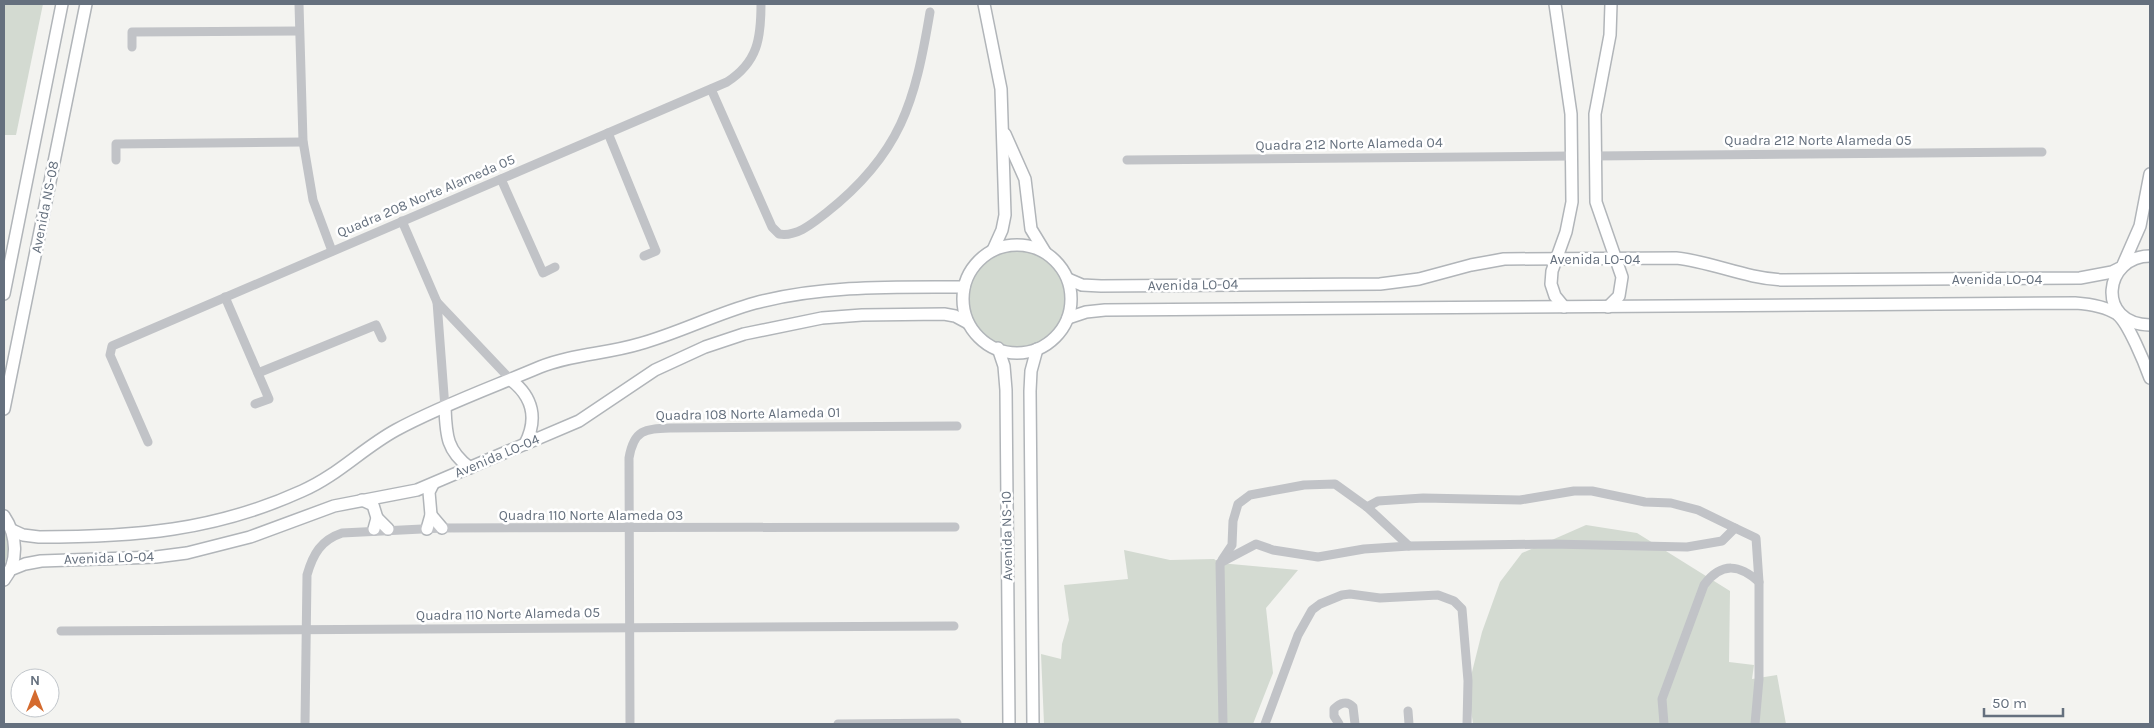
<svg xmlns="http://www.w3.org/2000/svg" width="2154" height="728" font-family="Karla,sans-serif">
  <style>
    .green { fill: #d3dad1 }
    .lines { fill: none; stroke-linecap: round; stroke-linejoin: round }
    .secondary-casing { stroke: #b1b5b9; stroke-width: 14 }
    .street { stroke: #c1c3c7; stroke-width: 9 }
    .secondary { stroke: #fff; stroke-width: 11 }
    .labels { text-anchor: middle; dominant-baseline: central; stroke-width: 5; stroke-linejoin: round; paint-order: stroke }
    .street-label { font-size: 14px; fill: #65707e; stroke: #fff }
  </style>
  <rect width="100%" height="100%" fill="#f3f3f0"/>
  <!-- green -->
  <g class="green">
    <polygon points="4,4 43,4 16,135 4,135"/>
    <circle cx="1017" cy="299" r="48"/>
    <polygon points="1586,525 1637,533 1730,591 1729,662 1754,665 1752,679 1777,675 1786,724 1473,724 1468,688 1482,632 1500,582 1522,553"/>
    <polygon points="4,528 9,547 4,569"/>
    <polygon points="1124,550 1170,560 1214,559 1220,563 1298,570 1266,608 1273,673 1253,724 1044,724 1041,654 1061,659 1062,644 1069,620 1064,585 1128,579"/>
  </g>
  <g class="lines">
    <!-- secondary casing -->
    <g class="secondary-casing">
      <g id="secondary">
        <polyline points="984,4 1001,89 1005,215 1002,230 993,250"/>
        <polyline points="1555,4 1571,114 1572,202 1566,232 1552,271 1551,284 1555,296 1564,307"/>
        <polyline points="1005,134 1025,179 1031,229 1045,252"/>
        <circle cx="1017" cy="299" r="54"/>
        <path d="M2150 256C2104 256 2095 324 2150 325"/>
        <path d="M1068 279 1082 285 1101 286 1380 284 1419 279 1471 265 1504 259 1676 258C1713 262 1744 278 1783 280L2080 278 2112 272 2122 267 2140 226 2150 174"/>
        <polyline points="4,294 62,4"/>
        <polyline points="1608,307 1619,296 1622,277 1596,202 1595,114 1610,35 1611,4"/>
        <path d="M1068 318 1086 312 1105 310 2075 303C2089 304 2105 306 2117 314 2128 322 2145 364 2150 378"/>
        <polyline points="998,348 1004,366 1006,390 1009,724"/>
        <path d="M511 380C533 397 538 419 525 444"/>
        <path d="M445 408C446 436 447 451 470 468"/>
        <polyline points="4,409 86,4"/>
        <polyline points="362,500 373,505 377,518 374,529"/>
        <polyline points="431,515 442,528"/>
        <path d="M4 516C17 535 19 561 4 580"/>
        <polyline points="377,518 388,529"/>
        <polyline points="427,529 431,515 429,492 433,484"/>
        <path d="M12 530 23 535 39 537C134 537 214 531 302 491 337 476 363 448 396 430 440 406 493 387 540 367 572 354 606 354 639 344 679 333 715 314 755 303 823 285 894 287 964 287"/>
        <polyline points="10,570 25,564 41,561 156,557 187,553 250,537 334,506 417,490 579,421 655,370 705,347 744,334 822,318 862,315 944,314 955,316 968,323"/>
        <polyline points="1033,724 1030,391 1031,371 1037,349"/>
      </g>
    </g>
    <!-- street -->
    <g class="street">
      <polyline points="299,4 303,141 313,200 332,251"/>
      <polyline points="132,47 132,32 299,31"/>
      <path d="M711 89 772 227 779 234C797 237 813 223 826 213 901 154 915 102 930 12"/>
      <polyline points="608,133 656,251 644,256"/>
      <polyline points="1595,156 2042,152"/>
      <polyline points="116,160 116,144 303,142"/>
      <polyline points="1127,160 1571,156"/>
      <polyline points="501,179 543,273 555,267"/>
      <polyline points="402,221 437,302 445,408"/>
      <polyline points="225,297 269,399 255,404"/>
      <polyline points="437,302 511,380"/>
      <polyline points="258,373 376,325 382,338"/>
      <path d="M148 442 110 355 112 346 727 82C758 62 761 38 761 4"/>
      <polyline points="1735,528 1756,538 1759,582 1759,679 1755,724"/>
      <polyline points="1222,560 1232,545 1233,521 1238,504 1250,495 1304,485 1335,484 1367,507 1409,546"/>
      <polyline points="61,631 954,626"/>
      <polyline points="1408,711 1409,724"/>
      <path d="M305 724 307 575C313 554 321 540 342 533L442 528 955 527"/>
      <path d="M630 724 629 458C634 429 645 429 671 428L957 426"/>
      <polyline points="838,724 957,723"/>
      <polyline points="1223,724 1220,563 1256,544 1273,550 1318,557 1364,549 1409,546 1551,544 1687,547 1722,541 1735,528 1698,510 1671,503 1645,502 1592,491 1574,491 1520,500 1423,498 1378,501 1367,507"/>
      <polyline points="1265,724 1298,635 1312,610 1320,604 1342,595 1350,594 1380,598 1438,595 1454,601 1462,609 1468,681 1467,724"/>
      <path d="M1339 724 1334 716V709C1340 703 1347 700 1353 707L1355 724"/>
      <path d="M1664 724 1662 699 1704 585C1722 561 1740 565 1759 582"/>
    </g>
    <!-- secondary -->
    <use href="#secondary" class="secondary"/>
  </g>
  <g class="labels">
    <!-- street labels -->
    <g class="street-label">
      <text x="1818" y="140">Quadra 212 Norte Alameda 05</text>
      <text transform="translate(1349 144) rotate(-1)">Quadra 212 Norte Alameda 04</text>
      <text transform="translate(426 196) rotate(-23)">Quadra 208 Norte Alameda 05</text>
      <text transform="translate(45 207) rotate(-79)">Avenida NS-08</text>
      <text x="1595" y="259">Avenida LO-04</text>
      <text x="1997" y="279">Avenida LO-04</text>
      <text transform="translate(1193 285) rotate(-1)">Avenida LO-04</text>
      <text transform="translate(748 414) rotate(-1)">Quadra 108 Norte Alameda 01</text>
      <text transform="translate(497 456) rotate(-23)">Avenida LO-04</text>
      <text x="591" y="515">Quadra 110 Norte Alameda 03</text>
      <text transform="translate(1007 536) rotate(-91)">Avenida NS-10</text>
      <text transform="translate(109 558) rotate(-2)">Avenida LO-04</text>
      <text transform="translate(508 614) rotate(-1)">Quadra 110 Norte Alameda 05</text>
    </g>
  </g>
  <!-- border -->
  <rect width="2154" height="728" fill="none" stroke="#65707e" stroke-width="10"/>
  <!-- north arrow -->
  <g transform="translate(35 693)"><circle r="24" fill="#ffffff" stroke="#c1c6cb"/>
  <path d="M0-4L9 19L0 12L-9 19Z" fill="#d46b2f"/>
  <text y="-8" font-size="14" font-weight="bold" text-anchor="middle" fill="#65707e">N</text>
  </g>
  <!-- scale -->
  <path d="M1984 708v8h79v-8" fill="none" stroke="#65707e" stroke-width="2.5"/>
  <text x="1992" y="708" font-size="15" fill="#65707e" stroke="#ffffff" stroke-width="4" paint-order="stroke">50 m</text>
</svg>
